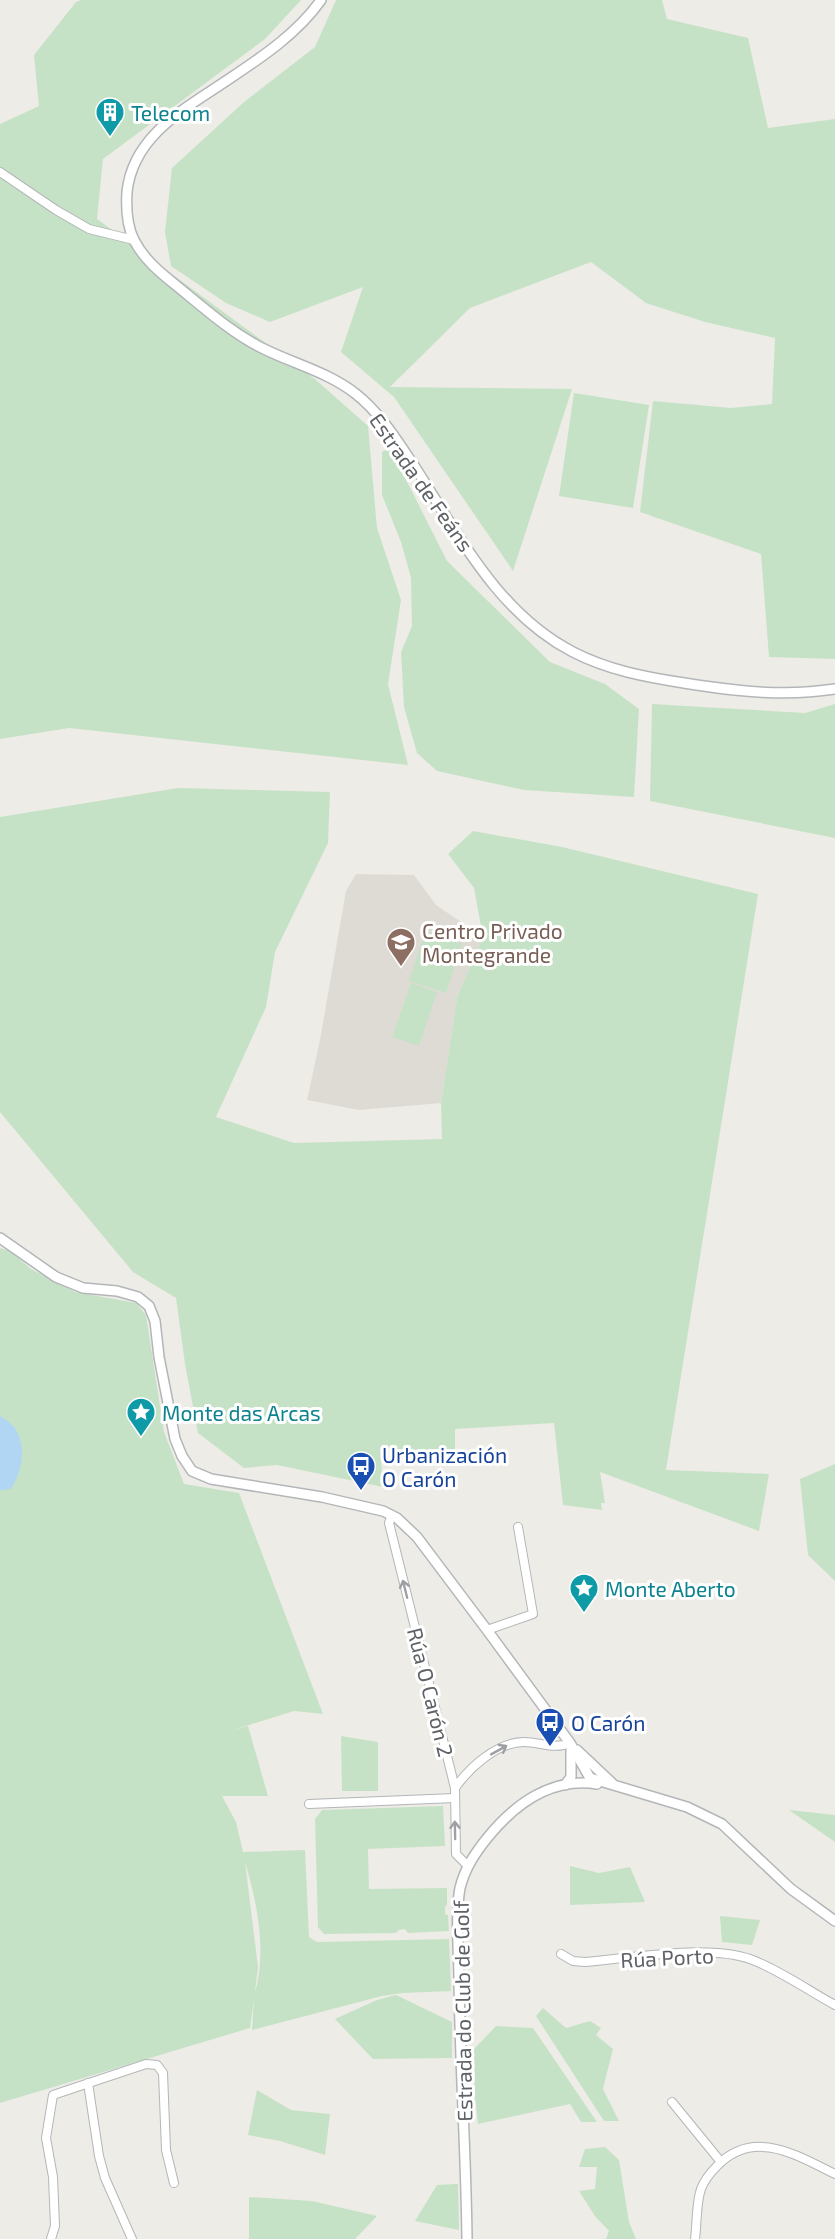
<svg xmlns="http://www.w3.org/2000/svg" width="835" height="2239" font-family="'Exo 2',sans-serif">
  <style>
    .education { fill: #dedbd5 }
    .green { fill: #c6e2c6; fill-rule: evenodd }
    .water { fill: #b0d6f4 }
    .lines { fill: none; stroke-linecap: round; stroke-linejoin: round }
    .minor-casing { stroke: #b3b6b9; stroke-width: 10 }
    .tertiary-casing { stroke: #b3b6b9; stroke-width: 12 }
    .minor { stroke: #fff; stroke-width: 8 }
    .tertiary { stroke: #fff; stroke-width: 9 }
    .oneway { stroke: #9ea0a3 }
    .labels { text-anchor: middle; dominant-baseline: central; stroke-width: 6; stroke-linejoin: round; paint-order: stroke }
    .culture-label { font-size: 21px; fill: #0d838f; stroke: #fff; text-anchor: start }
    .street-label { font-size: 21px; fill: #5e6165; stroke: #fff }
    .education-label { font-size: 21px; fill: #785e54; stroke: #fff; text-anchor: start }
    .transit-label { font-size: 21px; fill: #164399; stroke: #fff; text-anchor: start }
  </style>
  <rect width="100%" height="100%" fill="#eeece6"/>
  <!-- education -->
  <polygon class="education" points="356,874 414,875 436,905 483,937 457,997 441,1103 359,1110 307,1100 320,1040 346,891"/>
  <!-- green -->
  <g class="green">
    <polygon points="81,0 301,0 265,39 103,159 97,219 316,380 368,426 377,528 401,600 388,684 408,765 69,728 0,739 0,124 39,106 34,55 76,2"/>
    <polygon points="336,0 662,0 667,19 748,38 768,128 835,119 835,659 769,657 761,554 640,512 653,401 731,408 772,404 775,338 705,322 646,303 591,262 470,308 390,387 572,389 513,571 394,397 341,352 363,287 270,322 226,303 171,266 165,232 172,168 244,102 315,47"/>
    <polygon points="574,393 649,405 633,508 559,496"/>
    <polygon points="390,448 447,561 550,662 605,684 639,709 634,797 524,790 437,771 417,753 404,707 401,652 412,626 411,578 401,542 382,495 382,452"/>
    <polygon points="652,704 805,713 835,704 835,838 650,801"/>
    <polygon points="178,788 330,792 328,843 275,952 266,1007 216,1117 294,1143 442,1139 441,1103 457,997 483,937 474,888 448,854 473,831 562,847 758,894 666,1470 769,1474 759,1531 600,1472 605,1503 601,1503 602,1510 563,1505 554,1423 455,1429 455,1452 380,1448 383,1487 277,1465 244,1468 198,1433 185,1364 176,1298 133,1272 0,1112 0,817"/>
    <polygon points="426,931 462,944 446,993 409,981"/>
    <polygon points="411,983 437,992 419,1046 392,1037"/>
    <path d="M0 1248 10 1251 31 1269 75 1292 136 1303 146 1315 164 1432 184 1484 239 1493 323 1714 294 1711 233 1730 248 1726 268 1796H222L236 1822 243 1852 305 1850 309 1937 317 1942 449 1939 451 1991 403 1993 382 1996 252 2030 254 1999 250 2028 0 2103ZM245 1862C257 1902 267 1951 255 1992L258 1967Z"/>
    <polygon points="835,1464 835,1581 808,1555 800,1479"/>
    <polygon points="341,1736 378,1742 378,1791 342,1791"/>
    <polygon points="443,1806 445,1846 368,1849 369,1889 447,1888 447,1905 445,1907 445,1914 448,1915 449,1931 408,1933 405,1929 399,1930 396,1933 324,1934 318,1927 315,1819 322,1810"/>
    <polygon points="789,1810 835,1815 835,1842"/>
    <polygon points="570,1866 599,1873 630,1867 645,1902 570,1905"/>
    <polygon points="720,1916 760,1920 752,1945 722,1942"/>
    <polygon points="396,1995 452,2022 452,2058 373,2059 335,2019 377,2000"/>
    <polygon points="543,2008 566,2028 590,2021 601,2028 596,2035 613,2049 603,2089 619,2121 604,2121 536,2016"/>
    <polygon points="496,2026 533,2028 597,2122 581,2122 570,2104 478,2124 475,2098 474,2049"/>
    <polygon points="257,2090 291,2110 330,2114 325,2155 280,2141 248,2135"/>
    <polygon points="605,2147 619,2160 629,2222 636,2239 606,2239 609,2231 595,2216 579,2191 595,2189 597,2167 579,2167 585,2149"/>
    <polygon points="458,2184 459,2230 415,2221 437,2185"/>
    <polygon points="249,2197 312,2201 377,2216 355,2239 249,2239"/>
  </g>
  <!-- water -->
  <path class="water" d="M0 1416C5 1419 12 1424 15 1428 27 1448 22 1471 11 1489L0 1490Z"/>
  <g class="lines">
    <!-- minor casing -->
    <g class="minor-casing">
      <g id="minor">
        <polyline points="0,172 56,210 89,229 134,240"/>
        <polyline points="392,1515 389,1523 455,1788 456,1854 468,1866"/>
        <polyline points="487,1630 533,1614 518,1527"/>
        <path d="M455 1788C469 1768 497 1742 524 1742 540 1742 555 1750 570 1743"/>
        <polyline points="309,1804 455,1798"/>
        <path d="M561 1954 573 1961 585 1962C632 1958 707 1944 750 1959 778 1969 809 1991 835 2005"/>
        <polyline points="88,2083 99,2156 105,2178 132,2239"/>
        <polyline points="672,2102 721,2162"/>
        <polyline points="51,2239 55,2226 53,2177 46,2138 53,2095 146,2064 157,2065 163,2073 166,2150 174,2183"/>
        <path d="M695 2239C697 2224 696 2203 701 2189 704 2181 711 2172 717 2166 754 2128 796 2155 835 2174"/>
      </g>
    </g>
    <!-- tertiary casing -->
    <g class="tertiary-casing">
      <g id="tertiary">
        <path d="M321 0C298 33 262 57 229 79 186 108 133 135 127 192 126 208 127 226 134 240 146 264 169 279 189 296 211 314 232 332 258 346 290 363 327 371 356 394 380 413 396 439 413 464 458 533 497 613 573 652 608 670 645 677 684 683 734 691 784 697 835 689"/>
        <polyline points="0,1238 56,1277 83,1288 117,1291 138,1297 149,1306 155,1321 159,1357 175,1439 182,1456 192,1471 211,1479 322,1497 383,1511 397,1518 417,1537 487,1630 570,1743 590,1778 687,1807 722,1824 791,1889 835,1921"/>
        <polyline points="577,1750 612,1783"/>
        <polyline points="565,1785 571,1777 571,1749"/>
        <path d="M467 2239C466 2152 460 2066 459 1979 459 1954 455 1912 460 1888 465 1868 475 1853 488 1837 515 1804 552 1777 597 1784"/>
      </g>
    </g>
    <!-- minor -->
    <use href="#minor" class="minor"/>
    <!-- tertiary -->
    <use href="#tertiary" class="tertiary"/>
  </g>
  <!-- one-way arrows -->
  <defs><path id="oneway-shaft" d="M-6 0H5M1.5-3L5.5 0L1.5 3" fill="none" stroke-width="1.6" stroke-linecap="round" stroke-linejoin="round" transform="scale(1.5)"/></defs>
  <g class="oneway">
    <use href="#oneway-shaft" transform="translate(405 1589) rotate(-104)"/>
    <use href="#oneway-shaft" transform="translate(499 1750) rotate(-29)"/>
    <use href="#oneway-shaft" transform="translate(455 1830) rotate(-91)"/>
  </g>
  <!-- icons -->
  <defs>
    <g id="building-pin" transform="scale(1.5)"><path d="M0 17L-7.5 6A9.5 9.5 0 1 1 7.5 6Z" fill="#0f9aa8" stroke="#fff"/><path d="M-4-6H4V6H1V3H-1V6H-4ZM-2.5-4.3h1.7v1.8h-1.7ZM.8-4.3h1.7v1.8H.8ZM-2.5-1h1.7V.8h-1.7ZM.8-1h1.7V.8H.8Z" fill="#fff"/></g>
    <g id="school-pin" transform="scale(1.5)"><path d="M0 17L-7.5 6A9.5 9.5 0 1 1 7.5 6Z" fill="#8d6e63" stroke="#fff"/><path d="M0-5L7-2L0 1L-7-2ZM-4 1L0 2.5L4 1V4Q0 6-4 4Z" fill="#fff"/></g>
    <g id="sight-pin" transform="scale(1.5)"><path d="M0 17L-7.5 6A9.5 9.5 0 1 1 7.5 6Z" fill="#0f9aa8" stroke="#fff"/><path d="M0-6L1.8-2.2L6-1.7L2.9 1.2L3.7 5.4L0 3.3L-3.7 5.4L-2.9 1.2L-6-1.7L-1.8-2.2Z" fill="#fff"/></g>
    <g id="bus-pin" transform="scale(1.5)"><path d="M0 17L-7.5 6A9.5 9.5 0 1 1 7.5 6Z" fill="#1a4fb4" stroke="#fff"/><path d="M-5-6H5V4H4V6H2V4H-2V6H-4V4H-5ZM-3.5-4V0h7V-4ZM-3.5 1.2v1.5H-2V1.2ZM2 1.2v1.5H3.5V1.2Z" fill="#fff"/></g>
  </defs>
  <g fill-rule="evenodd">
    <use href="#building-pin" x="110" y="112"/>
    <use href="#school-pin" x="401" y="942"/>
    <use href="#sight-pin" x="141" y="1412"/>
    <use href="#bus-pin" x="361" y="1466"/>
    <use href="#sight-pin" x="584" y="1588"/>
    <use href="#bus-pin" x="550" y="1722"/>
  </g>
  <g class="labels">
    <!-- culture labels -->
    <g class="culture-label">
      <text x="131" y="112">Telecom</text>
      <text x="162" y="1412">Monte das Arcas</text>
      <text x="605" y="1588">Monte Aberto</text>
    </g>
    <!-- street labels -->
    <g class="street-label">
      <text transform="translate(422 482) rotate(55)">Estrada de Feáns</text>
      <text transform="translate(431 1692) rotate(76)">Rúa O Carón 2</text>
      <text transform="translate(667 1957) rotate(-3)">Rúa Porto</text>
      <text transform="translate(462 2011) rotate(-91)">Estrada do Club de Golf</text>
    </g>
    <!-- education labels -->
    <g class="education-label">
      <text x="422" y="930">Centro Privado<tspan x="422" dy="24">Montegrande</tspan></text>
    </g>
    <!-- transit labels -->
    <g class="transit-label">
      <text x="382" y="1454">Urbanización<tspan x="382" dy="24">O Carón</tspan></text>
      <text x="571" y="1722">O Carón</text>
    </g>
  </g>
</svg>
